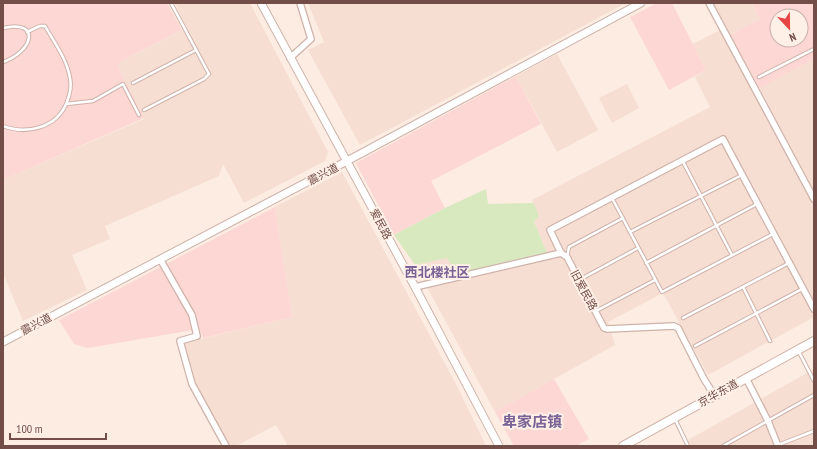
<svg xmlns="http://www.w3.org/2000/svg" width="817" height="449" font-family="'PT Sans Narrow','Noto Sans SC',sans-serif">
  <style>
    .residential { fill: #f6ded2 }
    .commercial { fill: #fdd7d4; fill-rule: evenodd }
    .green { fill: #d9e9bf }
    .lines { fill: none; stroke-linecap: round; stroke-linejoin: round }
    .service-casing { stroke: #cfb3ab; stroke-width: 4.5 }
    .minor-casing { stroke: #cfb3ab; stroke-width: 8 }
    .tertiary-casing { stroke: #cfb3ab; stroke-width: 9 }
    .secondary-casing { stroke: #d4b4a9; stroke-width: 10 }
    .service { stroke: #fff; stroke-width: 2.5 }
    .minor { stroke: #fff; stroke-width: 5.5 }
    .tertiary { stroke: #fff; stroke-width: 7 }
    .secondary { stroke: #fff; stroke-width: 8 }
    .labels { text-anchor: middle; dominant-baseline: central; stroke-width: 4; stroke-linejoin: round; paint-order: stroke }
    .street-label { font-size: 11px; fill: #734e48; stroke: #fff0e7 }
    .quarter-label { font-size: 13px; font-weight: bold; fill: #7a6397; stroke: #fff0e7 }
    .district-label { font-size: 15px; font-weight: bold; fill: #7a6397; stroke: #fff0e7 }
  </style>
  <rect width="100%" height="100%" fill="#fcece1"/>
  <!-- residential -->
  <g class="residential">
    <polygon points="175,3 250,3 328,152 325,161 244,203 223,164 219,176 105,226 110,239 72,255 87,290 23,321 3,273 3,180 144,119 118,67 119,62 187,28"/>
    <polygon points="308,3 626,3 360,145 308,50 324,42"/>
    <polygon points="713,3 752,3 760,19 730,35"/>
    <polygon points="720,30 733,56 739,53 758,88 814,59 814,317 708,375 663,293 608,322 615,345 495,412 415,265 447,258 548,255 534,222 539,216 532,200 710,107 695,77 706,70 693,44"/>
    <polygon points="557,54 598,130 557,152 516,76"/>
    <polygon points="627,84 639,108 612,123 599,98"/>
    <polygon points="342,172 457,386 486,446 288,446 276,425 236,446 230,446 196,386 184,343 292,317 275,207"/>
    <polygon points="814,369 814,446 691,446 688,440"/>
  </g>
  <!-- commercial -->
  <g class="commercial">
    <polygon points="3,3 167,3 182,30 119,62 118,67 144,118 3,180"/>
    <polygon points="657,3 672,3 706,70 669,90 630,17"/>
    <path d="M752 3H814V59L758 89 730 35 760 19ZM777 16H801V40H777Z"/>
    <polygon points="516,76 541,124 431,181 445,208 394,235 356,163"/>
    <polygon points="275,207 292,317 203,338 199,329 88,348 74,344 59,320"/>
    <polygon points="554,379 589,439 576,446 514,446 495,412"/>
  </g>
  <!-- green -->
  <polygon class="green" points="486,189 488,204 534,203 539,216 534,222 548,255 457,277 447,258 415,265 394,235 445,208"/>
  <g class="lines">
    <!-- service casing -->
    <g class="service-casing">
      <g id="service">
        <path d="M3 28C42 19 33 52 3 62"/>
        <polyline points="759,77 814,49"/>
        <polyline points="133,83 196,50"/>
        <polyline points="66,104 93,101 123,84 139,115"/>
        <polyline points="144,110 204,79 209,74 171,3"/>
        <path d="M3 126C27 135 57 128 67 102 70 94 72 86 70 78 67 59 54 42 45 26H40L27 32"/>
        <polyline points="682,160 732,255"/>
        <polyline points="612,198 662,292 773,234"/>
        <polyline points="630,232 742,175"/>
        <polyline points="567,257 569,247 623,218"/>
        <polyline points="646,263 757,204"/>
        <polyline points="579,280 638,248"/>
        <polyline points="743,287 770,341"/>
        <polyline points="596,311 655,280"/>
        <polyline points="683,318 789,263"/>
        <polyline points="695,346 802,289"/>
        <polyline points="799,352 814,381"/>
        <polyline points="675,419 688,446"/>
        <polyline points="778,445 814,431"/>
        <polyline points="723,446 814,395"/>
      </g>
    </g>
    <!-- minor casing -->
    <g class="minor-casing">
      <g id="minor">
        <polyline points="709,3 814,199"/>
        <polyline points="290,58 311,39 300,3"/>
        <polyline points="561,253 550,230 723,139 814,309"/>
        <polyline points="160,259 192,315 197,336 180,341 192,384 226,446"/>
        <polyline points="415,287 561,253 567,257 604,328 607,329 674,326 678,328 704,379 714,395"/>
        <polyline points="746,378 768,421 778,446"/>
      </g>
    </g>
    <!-- tertiary casing -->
    <g class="tertiary-casing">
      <g id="tertiary">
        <polyline points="261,3 415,287 499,446"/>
        <polyline points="3,342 347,161 641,3"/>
      </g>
    </g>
    <!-- secondary casing -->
    <g class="secondary-casing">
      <polyline id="secondary" points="623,446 814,341"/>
    </g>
    <!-- service -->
    <use href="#service" class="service"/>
    <!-- minor -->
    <use href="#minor" class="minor"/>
    <!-- tertiary -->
    <use href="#tertiary" class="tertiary"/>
    <!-- secondary -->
    <use href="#secondary" class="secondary"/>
  </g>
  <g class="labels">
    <!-- street labels -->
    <g class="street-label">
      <text transform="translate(323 174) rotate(-28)">震兴道</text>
      <text transform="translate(381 224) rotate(62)">爱民路</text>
      <text transform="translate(584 290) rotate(62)">旧爱民路</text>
      <text transform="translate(36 324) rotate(-28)">震兴道</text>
      <text transform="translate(718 393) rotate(-29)">京华东道</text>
    </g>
    <!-- quarter labels -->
    <g class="quarter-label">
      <text x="437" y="272">西北楼社区</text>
    </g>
    <!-- district labels -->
    <g class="district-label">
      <text x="532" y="421">卑家店镇</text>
    </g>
  </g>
  <!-- border -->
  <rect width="817" height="449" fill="none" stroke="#734e48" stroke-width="8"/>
  <!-- north arrow -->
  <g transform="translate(789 28) rotate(158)"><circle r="19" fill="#fff0e7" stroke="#c7afa7"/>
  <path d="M0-3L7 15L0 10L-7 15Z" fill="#e74644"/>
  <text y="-6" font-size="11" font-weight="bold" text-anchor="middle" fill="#734e48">N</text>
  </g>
  <!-- scale -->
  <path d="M10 433v6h96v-6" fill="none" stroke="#734e48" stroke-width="2"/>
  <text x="16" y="433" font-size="12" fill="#734e48" stroke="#fff0e7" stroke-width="3" paint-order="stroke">100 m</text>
</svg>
